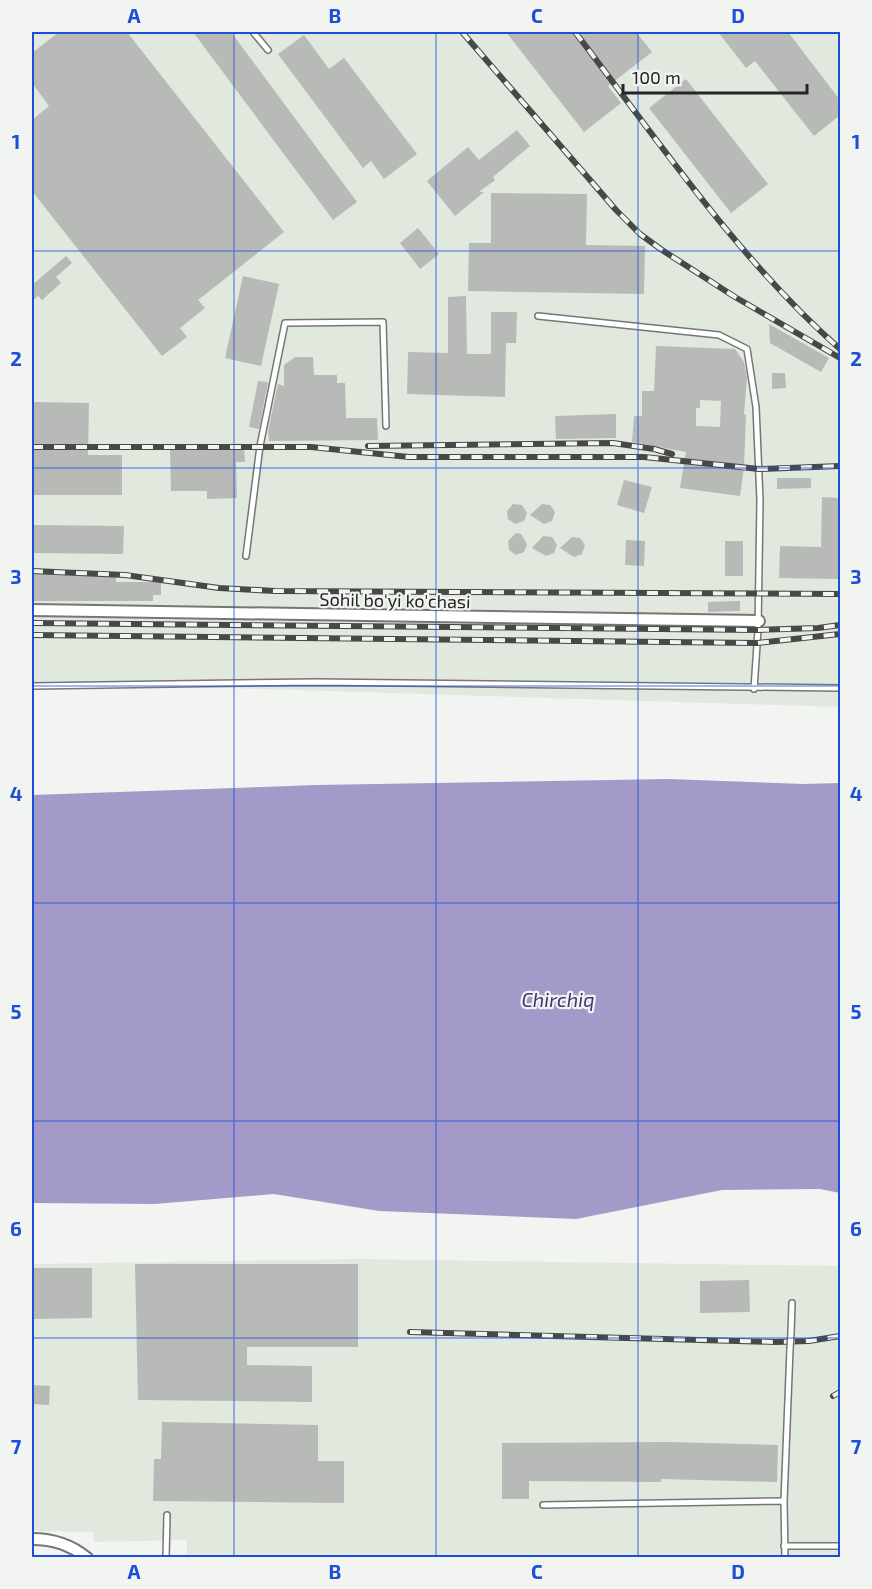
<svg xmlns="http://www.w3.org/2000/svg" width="872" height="1589" font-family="'Exo 2',sans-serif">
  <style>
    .built { fill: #e1e9df }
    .water { fill: #a39ac9 }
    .building { fill: #b7bab7; fill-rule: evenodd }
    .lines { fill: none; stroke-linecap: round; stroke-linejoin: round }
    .lane-casing { stroke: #757774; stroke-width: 8 }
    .street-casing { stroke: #757774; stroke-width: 14 }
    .lane { stroke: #fff; stroke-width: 5 }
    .street { stroke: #fff; stroke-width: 10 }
    .rail-casing { stroke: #484947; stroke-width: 6 }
    .rail { stroke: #f1f4f0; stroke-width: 4; stroke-dasharray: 11; stroke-linecap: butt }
    .lane-bridge-casing { stroke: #757774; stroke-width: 8; stroke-linecap: butt }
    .lane-bridge { stroke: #fff; stroke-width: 5 }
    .grid { fill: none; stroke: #1d4ed8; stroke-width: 1.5; stroke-opacity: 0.55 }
    .labels { text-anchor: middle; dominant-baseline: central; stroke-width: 4.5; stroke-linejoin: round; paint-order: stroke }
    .street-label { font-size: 18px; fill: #242524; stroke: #f1f4f0 }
    .water-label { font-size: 20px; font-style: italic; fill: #443470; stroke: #f1f4f0 }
    .neatline { fill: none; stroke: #1d4ed8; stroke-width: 2 }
    .grid-label { font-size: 20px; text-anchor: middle; font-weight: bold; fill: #1d4ed8 }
  </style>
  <rect width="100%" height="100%" fill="#f1f4f0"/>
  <!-- built -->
  <g class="built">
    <polygon points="32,32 840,32 840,707 32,682"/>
    <polygon points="360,1259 840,1266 840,1557 187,1558 187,1540 94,1542 93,1532 32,1531 32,1264"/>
  </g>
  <!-- water -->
  <polygon class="water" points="668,779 804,784 840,783 840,1193 820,1189 722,1190 576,1219 379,1211 274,1194 155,1204 32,1203 32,795 317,785"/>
  <!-- building -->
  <g class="building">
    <polygon points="59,32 127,32 284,232 198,300 205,308 180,328 187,337 162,356 32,191 32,120 49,106 32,83 32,53"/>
    <polygon points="193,32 231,32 357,202 333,220"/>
    <polygon points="506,32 636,32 652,52 608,86 621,103 584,132"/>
    <polygon points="718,32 788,32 840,100 840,115 814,136 755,61 746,68"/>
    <polygon points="304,35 329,69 344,58 417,154 384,179 371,161 363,168 278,54"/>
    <polygon points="686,79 768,184 731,213 649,108"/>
    <polygon points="517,130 530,146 493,177 495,180 479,192 484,192 455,216 427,181 468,147 479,160"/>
    <polygon points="491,193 587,194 586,245 645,246 644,294 468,291 469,243 491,243"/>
    <polygon points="418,228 439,254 420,269 400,243"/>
    <polygon points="66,256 72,263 56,277 61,283 42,300 38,296 32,301 32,285"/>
    <polygon points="243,276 279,284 261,366 225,358"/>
    <polygon points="466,296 467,354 491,354 491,312 517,312 516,343 506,343 505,397 407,394 408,352 448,353 448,297"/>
    <polygon points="769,324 829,358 821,372 770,343"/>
    <path d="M656 346 735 349 744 362 747 378 744 414 746 415 744 467 740 496 680 488 686 452 632 442 634 416H642V391H654ZM700 400 721 401 720 427 696 426V408H700Z"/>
    <polygon points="295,357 313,357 314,375 337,375 337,383 345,383 346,418 377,418 378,440 269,441 268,431 278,384 284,386 284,365"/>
    <polygon points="772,373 785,373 786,388 772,389"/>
    <polygon points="258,381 268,382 259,429 249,427"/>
    <polygon points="32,402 89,403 88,455 122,455 122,495 32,495"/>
    <polygon points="616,414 616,438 556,439 555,416"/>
    <polygon points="244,449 245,462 236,462 237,498 207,499 207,491 171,491 170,450"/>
    <polygon points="777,478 811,478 811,488 777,489"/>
    <polygon points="624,480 652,487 644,513 617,505"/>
    <polygon points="822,497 840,498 840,579 779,578 780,546 821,547"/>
    <polygon points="513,504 522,505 527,513 524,521 515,524 508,519 507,511"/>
    <polygon points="542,504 550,505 555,512 552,521 544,524 530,515"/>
    <polygon points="32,525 124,526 123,554 32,553"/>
    <polygon points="516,533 521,534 527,544 524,552 516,555 509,550 508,541"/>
    <polygon points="543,536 552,537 557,545 554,553 546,556 532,548"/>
    <polygon points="572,537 580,538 585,545 582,554 574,557 560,548"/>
    <polygon points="626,540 645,541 644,566 625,565"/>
    <rect x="725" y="541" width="18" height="35"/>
    <polygon points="32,574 116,574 116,582 161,582 161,595 153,595 153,601 32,601"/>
    <polygon points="740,601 740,611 708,612 708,602"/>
    <polygon points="135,1264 358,1264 358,1347 247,1347 247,1365 312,1366 312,1402 138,1400"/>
    <polygon points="32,1268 92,1268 92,1318 32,1319"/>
    <polygon points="749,1280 750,1312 700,1313 700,1281"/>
    <polygon points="32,1385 50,1386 49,1405 32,1404"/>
    <polygon points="162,1422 318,1425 318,1461 344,1461 344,1503 153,1501 154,1459 161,1459"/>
    <polygon points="669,1442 778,1445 777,1482 661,1479 661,1482 529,1481 529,1499 502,1499 502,1443"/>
  </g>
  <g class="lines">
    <!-- lane casing -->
    <g class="lane-casing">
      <g id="lane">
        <polyline points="253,32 268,50"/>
        <polyline points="538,316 719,335 747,349 756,407 760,500 758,630 754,689"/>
        <polyline points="246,556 260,446 285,323 383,322 386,426"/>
        <polyline points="32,686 316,682 840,688"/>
        <polyline points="791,1333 792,1303"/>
        <polyline points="784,1501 790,1349"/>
        <polyline points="543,1505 784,1501 785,1558"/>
        <polyline points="784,1546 840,1546"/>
        <polyline points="166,1558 167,1515"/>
      </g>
    </g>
    <!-- street casing -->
    <g class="street-casing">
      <g id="street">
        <polyline points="32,610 759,621"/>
        <path d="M32 1539C53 1539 70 1544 87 1558"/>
      </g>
    </g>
    <!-- lane -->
    <use href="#lane" class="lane"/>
    <!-- street -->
    <use href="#street" class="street"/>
    <!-- rail casing -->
    <g class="rail-casing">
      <g id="rail">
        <polyline points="462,32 616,210 640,234 662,250 735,297 840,358"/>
        <path d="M575 32C658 140 737 258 840 349"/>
        <polyline points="368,446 613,443 654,449 672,454"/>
        <polyline points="32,447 311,447 409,457 644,457 759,469 840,466"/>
        <polyline points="32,571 125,575 219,588 275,591 840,594"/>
        <polyline points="32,623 758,630 818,628 840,625"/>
        <polyline points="32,635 757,643 840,634"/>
        <polyline points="410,1332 776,1342 809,1341 840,1336"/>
        <polyline points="833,1396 840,1392"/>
      </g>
    </g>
    <!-- rail -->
    <use href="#rail" class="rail"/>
    <!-- lane-bridge casing -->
    <g class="lane-bridge-casing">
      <polyline id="lane-bridge" points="790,1349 791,1333"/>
    </g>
    <!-- lane-bridge -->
    <use href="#lane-bridge" class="lane-bridge"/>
  </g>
  <!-- grid -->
  <path class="grid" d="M234 32V1558M436 32V1558M638 32V1558M32 251H840M32 468H840M32 686H840M32 903H840M32 1121H840M32 1338H840"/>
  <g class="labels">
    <!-- street labels -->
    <g class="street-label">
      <text transform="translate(395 600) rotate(1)">Sohil bo'yi ko'chasi</text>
    </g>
    <!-- water labels -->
    <g class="water-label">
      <text x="558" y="999">Chirchiq</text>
    </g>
  </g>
  <!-- border -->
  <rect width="872" height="1589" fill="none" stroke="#f1f4f0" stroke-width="66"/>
  <!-- scale -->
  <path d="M623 84v9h184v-9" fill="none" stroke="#242524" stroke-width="3"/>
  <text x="632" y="84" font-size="18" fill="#242524" stroke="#f1f4f0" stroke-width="4.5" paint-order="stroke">100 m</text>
  <rect x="33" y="33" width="806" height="1523" class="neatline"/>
  <g class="grid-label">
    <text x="134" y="23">A</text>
    <text x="335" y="23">B</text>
    <text x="537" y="23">C</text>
    <text x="738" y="23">D</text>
    <text x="16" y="149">1</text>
    <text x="856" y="149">1</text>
    <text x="16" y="366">2</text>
    <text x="856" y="366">2</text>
    <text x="16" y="584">3</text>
    <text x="856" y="584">3</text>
    <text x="16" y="801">4</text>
    <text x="856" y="801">4</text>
    <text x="16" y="1019">5</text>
    <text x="856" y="1019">5</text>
    <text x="16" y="1236">6</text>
    <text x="856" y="1236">6</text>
    <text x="16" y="1454">7</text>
    <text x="856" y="1454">7</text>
    <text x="134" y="1579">A</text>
    <text x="335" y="1579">B</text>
    <text x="537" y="1579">C</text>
    <text x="738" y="1579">D</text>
  </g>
</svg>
